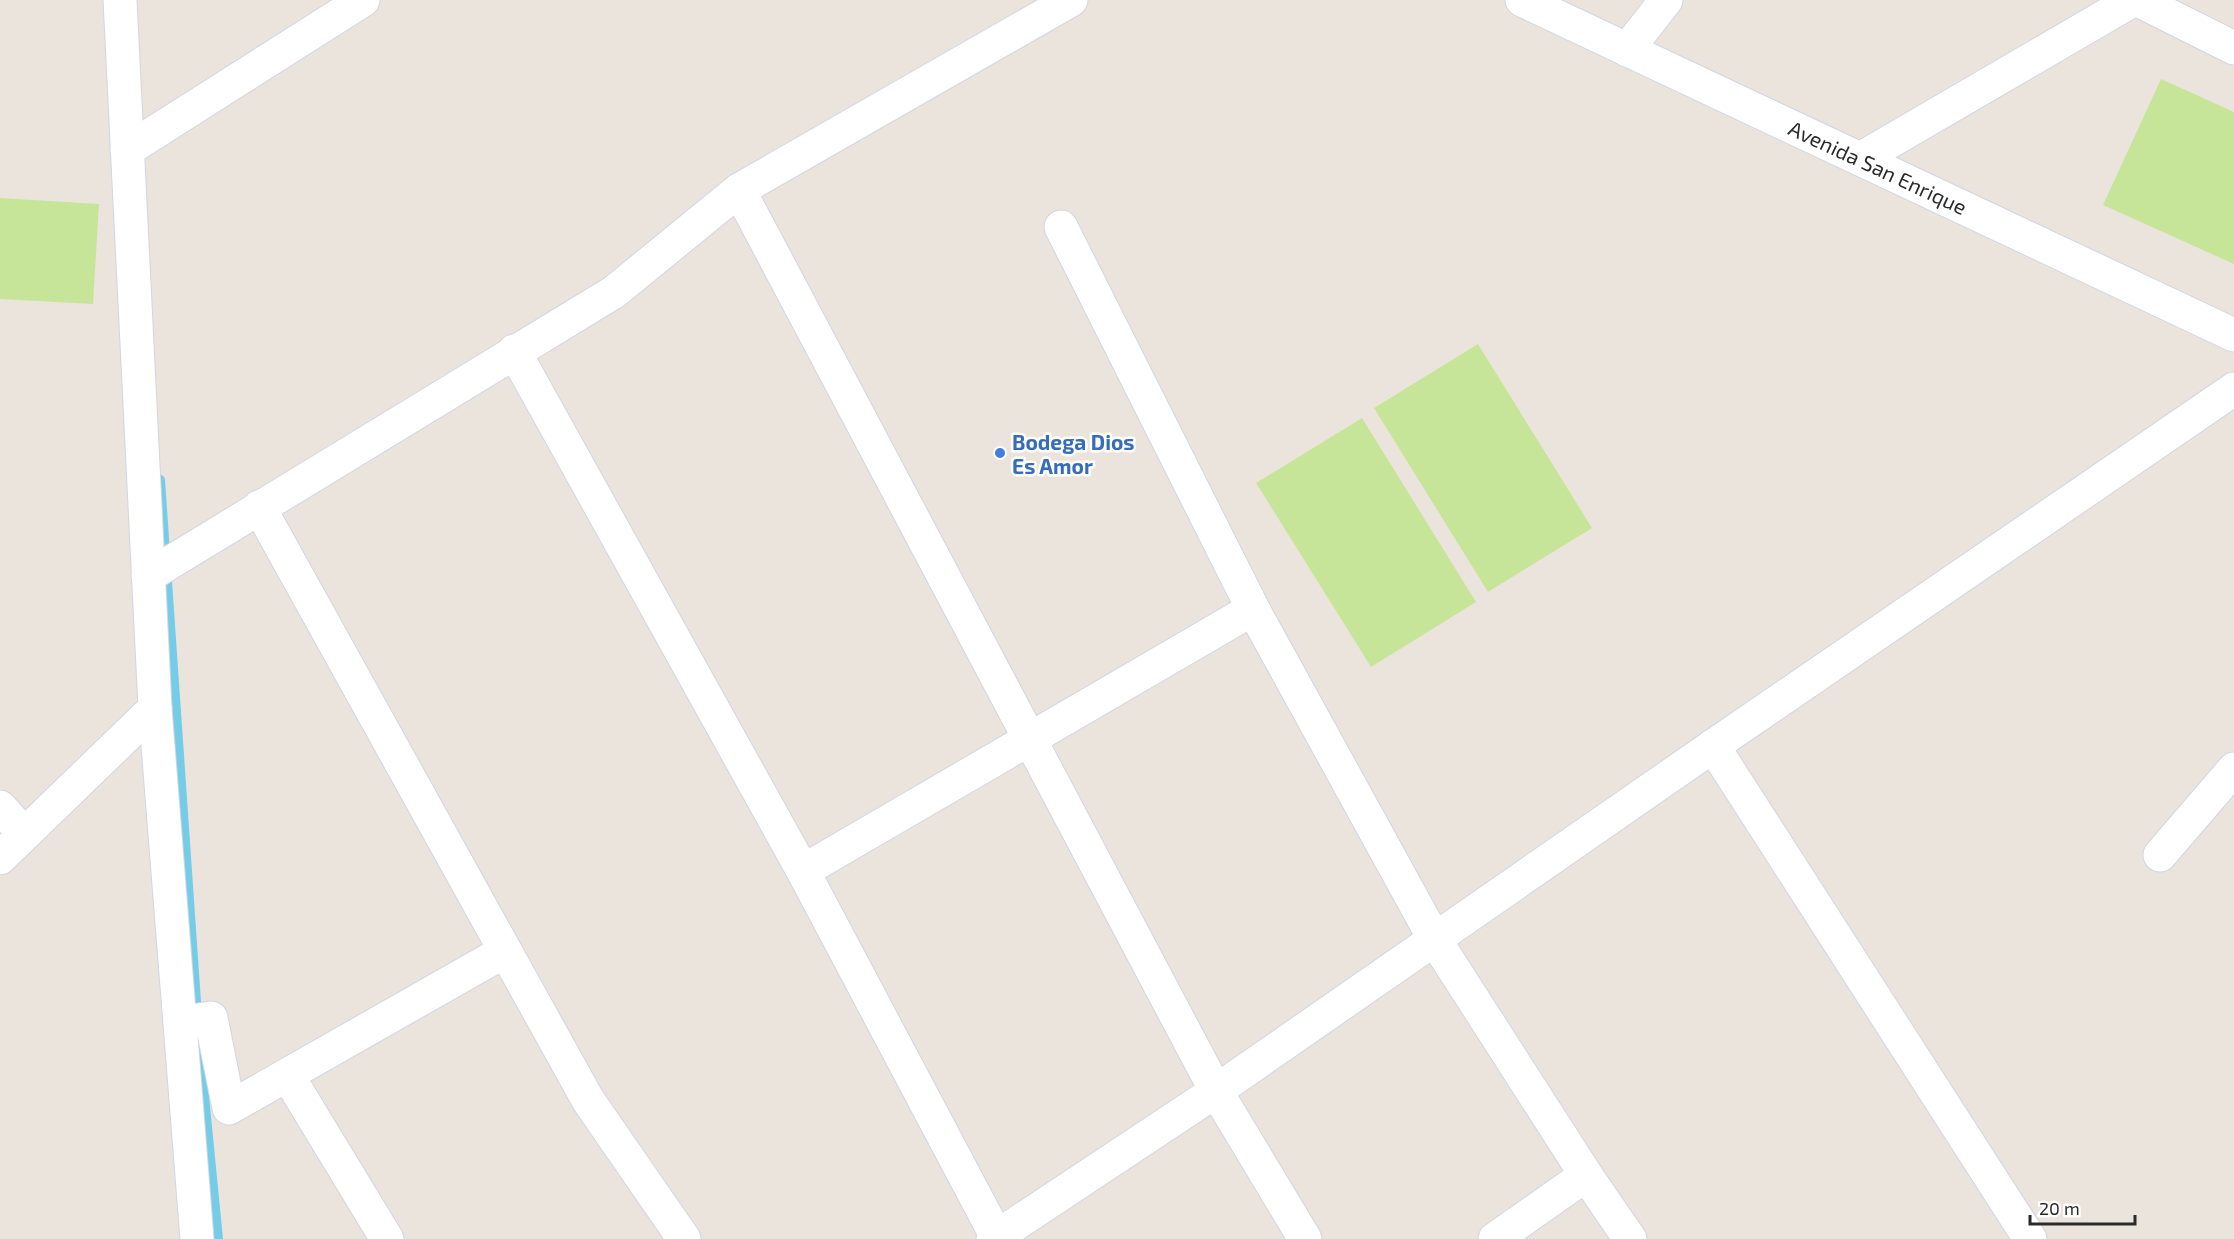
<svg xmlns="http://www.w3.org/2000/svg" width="2234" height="1239" font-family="'Exo 2',sans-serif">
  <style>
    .pitch { fill: #c7e598 }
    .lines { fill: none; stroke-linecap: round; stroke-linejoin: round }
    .stream { stroke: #75cce7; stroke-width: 10 }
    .minor-casing { stroke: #d2d5e2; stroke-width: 35 }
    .minor { stroke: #fff; stroke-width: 33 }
    .shop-dot { fill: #3f7fe0; stroke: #fff; stroke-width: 2 }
    .labels { text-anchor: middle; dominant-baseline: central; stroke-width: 5; stroke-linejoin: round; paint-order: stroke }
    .street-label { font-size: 21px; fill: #2a2a2a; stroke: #fff }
    .shop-label { font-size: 21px; font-weight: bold; fill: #366cbe; stroke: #fff; text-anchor: start }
  </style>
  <rect width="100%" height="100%" fill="#ebe4dc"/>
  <!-- pitch -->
  <g class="pitch">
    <polygon points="2161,79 2234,112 2234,264 2103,205"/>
    <polygon points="0,198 99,204 93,304 0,299"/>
    <polygon points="1478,344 1592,528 1488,592 1374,408"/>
    <polygon points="1362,418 1476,602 1371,667 1256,483"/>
  </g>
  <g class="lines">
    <!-- stream -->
    <polyline class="stream" points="160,480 199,1045 218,1239"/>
    <!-- minor casing -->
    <g class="minor-casing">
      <g id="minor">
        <polyline points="120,0 155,708 197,1239"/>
        <polyline points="1522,0 2234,335"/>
        <polyline points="2138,0 2234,48"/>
        <polyline points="1627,50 1666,0"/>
        <polyline points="127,150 363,0"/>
        <polyline points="1860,159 2133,0"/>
        <polyline points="739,190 1216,1091 1305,1239"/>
        <polyline points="1061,227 1253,609 1435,940 1586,1175 1630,1239"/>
        <polyline points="514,351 803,871 998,1239"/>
        <polyline points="259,507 588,1100 684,1239"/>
        <polyline points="148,576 614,292 739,190 1071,0"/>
        <polyline points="1713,746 2030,1239"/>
        <polyline points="0,807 24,834"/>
        <polyline points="2160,855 2234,769"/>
        <polyline points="0,858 155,708"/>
        <polyline points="803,871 1253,609"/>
        <polyline points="180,1023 211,1018 229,1108 505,951"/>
        <polyline points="288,1076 387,1239"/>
        <polyline points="993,1239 1216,1091 1713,746 2234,389"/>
        <polyline points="1495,1239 1586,1175"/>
      </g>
    </g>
    <!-- minor -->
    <use href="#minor" class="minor"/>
  </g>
  <!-- markers -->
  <circle class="shop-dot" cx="1000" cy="453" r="6"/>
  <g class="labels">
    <!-- street labels -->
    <g class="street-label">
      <text transform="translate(1878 167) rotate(25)">Avenida San Enrique</text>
    </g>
    <!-- shop labels -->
    <g class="shop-label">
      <text x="1012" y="441">Bodega Dios<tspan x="1012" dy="24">Es Amor</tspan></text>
    </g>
  </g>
  <!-- scale -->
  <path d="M2030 1215v9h105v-9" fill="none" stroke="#2a2a2a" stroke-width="3"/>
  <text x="2039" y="1215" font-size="18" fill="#2a2a2a" stroke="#ffffff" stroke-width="4.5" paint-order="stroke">20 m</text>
</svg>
